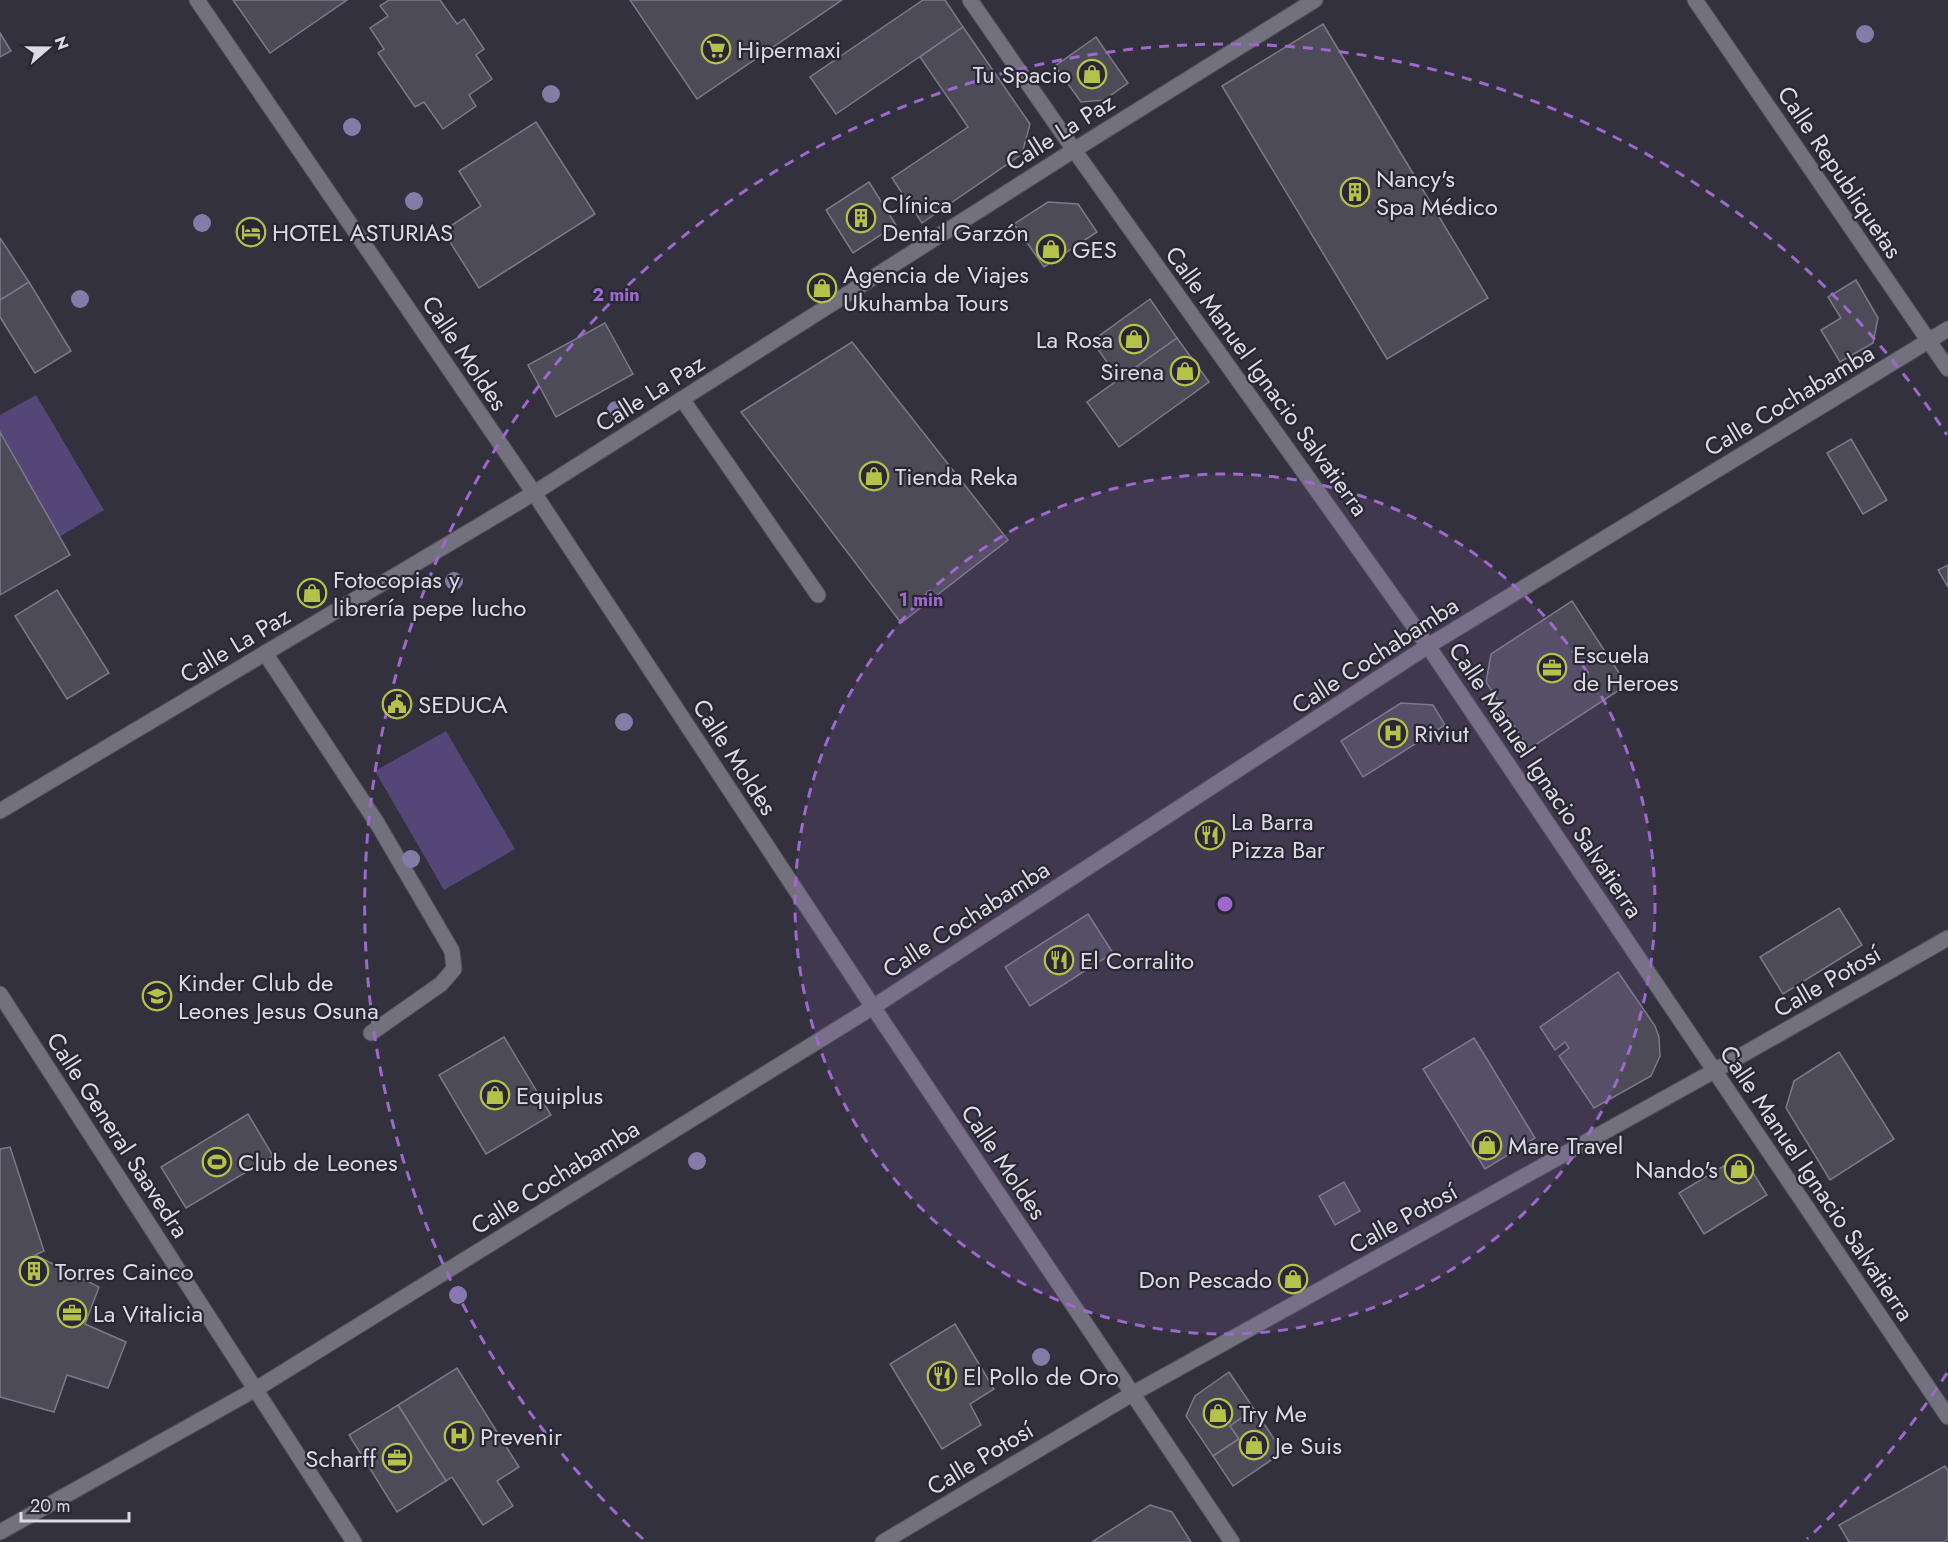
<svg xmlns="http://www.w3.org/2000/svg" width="1948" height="1542" font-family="Jost,sans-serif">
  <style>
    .green { fill: #544778 }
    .building { fill: #4e4b59; stroke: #7c7988; stroke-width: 1.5 }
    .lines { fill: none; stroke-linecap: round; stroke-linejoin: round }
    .minor-casing { stroke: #514f59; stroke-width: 17 }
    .minor { stroke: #74717f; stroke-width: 15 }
    .tree { fill: #847ba7 }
    .ring { fill: none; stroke: #9d69cc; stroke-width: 3; stroke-dasharray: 10 8 }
    .labels { text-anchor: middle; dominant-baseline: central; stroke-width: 4.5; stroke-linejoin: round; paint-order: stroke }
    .poi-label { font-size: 24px; fill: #dcdbe3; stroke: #292733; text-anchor: start }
    .street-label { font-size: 24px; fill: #dcdbe3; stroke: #292733 }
    .centre { fill: #9d69cc; stroke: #292733; stroke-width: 3 }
    .ring-label { font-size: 18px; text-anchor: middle; font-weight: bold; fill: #9d69cc; stroke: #292733; stroke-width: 4.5; stroke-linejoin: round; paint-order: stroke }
  </style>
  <rect width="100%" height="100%" fill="#33313d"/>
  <!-- green -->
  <g class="green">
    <polygon points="36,395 104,510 59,537 0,432 0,415"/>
    <polygon points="446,731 515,849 444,890 375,771"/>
  </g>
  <!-- building -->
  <g class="building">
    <polygon points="233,0 347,0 270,53"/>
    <polygon points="389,0 440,0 457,24 464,19 484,49 476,55 492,79 469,95 476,106 443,129 424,102 415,107 378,53 384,49 370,28 388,16 380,6"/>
    <polygon points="630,0 842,0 697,99"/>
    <polygon points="923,0 945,0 963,27 836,114 810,77"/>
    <polygon points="1323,24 1488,298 1387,359 1222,86"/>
    <polygon points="963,27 1030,124 1022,154 922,223 892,178 968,127 920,57"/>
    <polygon points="0,33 11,51 0,57"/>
    <polygon points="1096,37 1128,83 1104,100 1081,102 1055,66"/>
    <polygon points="536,122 595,214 479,288 443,231 481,206 459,171"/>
    <polygon points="869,182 896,225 853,253 826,210"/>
    <polygon points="1048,202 1078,204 1097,232 1044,267 1014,224"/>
    <polygon points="0,238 29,282 0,301"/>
    <polygon points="1856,280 1878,318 1873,343 1840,362 1821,330 1841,318 1828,297"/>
    <polygon points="29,282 71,351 35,373 0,317 0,300"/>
    <polygon points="1150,299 1177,338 1119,379 1092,341"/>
    <polygon points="605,323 633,374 556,417 528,365"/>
    <polygon points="1177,338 1209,382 1119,447 1087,402"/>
    <polygon points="852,342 1008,540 901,623 741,412"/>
    <polygon points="0,432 70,555 0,595"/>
    <polygon points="1851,439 1887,500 1863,514 1827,453"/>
    <polygon points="1948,565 1948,587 1938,570"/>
    <polygon points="57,590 109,673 67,699 15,616"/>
    <polygon points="1572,601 1627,685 1529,749 1486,682 1491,654"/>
    <polygon points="1401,703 1433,705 1445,725 1363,777 1341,741"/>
    <polygon points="1839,908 1862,945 1783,994 1760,957"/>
    <polygon points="1088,914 1113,953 1030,1006 1005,967"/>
    <polygon points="1618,972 1655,1026 1659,1037 1660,1056 1651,1076 1594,1108 1559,1056 1569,1048 1565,1042 1555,1050 1540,1027"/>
    <polygon points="504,1037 551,1115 486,1154 439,1075"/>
    <polygon points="1474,1038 1535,1138 1485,1169 1423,1069"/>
    <polygon points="1839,1052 1894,1139 1830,1180 1786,1108 1794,1081"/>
    <polygon points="248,1114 273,1156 186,1208 161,1167"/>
    <polygon points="10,1147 44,1251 35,1255 99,1287 85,1324 126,1342 108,1388 67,1375 54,1412 0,1397 0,1149"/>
    <polygon points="1742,1155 1767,1195 1704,1234 1679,1193"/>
    <polygon points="1344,1182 1360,1211 1335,1225 1319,1196"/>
    <polygon points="955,1324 994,1389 970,1404 981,1425 942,1449 890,1364"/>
    <polygon points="457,1368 519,1467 497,1481 513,1506 483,1525 452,1477 446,1481 398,1405"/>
    <polygon points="1229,1372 1254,1409 1230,1426 1239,1439 1213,1456 1186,1416 1195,1396"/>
    <polygon points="398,1405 446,1481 397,1512 349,1435"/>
    <polygon points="1254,1409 1283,1452 1233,1486 1213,1456 1239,1439 1230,1426"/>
    <polygon points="1945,1466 1948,1471 1948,1539 1944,1542 1849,1542 1839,1525"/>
    <polygon points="1150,1505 1172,1512 1191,1542 1092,1542"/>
  </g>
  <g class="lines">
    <!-- minor casing -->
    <g class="minor-casing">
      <g id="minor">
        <polyline points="197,0 534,493 873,1007 1232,1542"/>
        <polyline points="970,0 1074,150 1428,646 1948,1417"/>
        <polyline points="1695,0 1948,369"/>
        <polyline points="682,399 818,595"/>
        <polyline points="265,653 377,823 452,951 454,969 441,984 371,1033"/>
        <polyline points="0,811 534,493 1074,150 1315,0"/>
        <polyline points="0,994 354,1542"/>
        <polyline points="0,1532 256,1389 873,1007 1428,646 1948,329"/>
        <polyline points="883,1542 1132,1394 1714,1071 1948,938"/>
      </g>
    </g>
    <!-- minor -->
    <use href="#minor" class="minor"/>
  </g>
  <!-- trees -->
  <g class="tree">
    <circle cx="1865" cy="34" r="9"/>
    <circle cx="551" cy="94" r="9"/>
    <circle cx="352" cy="127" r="9"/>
    <circle cx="414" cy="201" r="9"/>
    <circle cx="202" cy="223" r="9"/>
    <circle cx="80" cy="299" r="9"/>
    <circle cx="616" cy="410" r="9"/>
    <circle cx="454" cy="581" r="9"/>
    <circle cx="624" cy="722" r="9"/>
    <circle cx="411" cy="859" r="9"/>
    <circle cx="697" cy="1161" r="9"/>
    <circle cx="458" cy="1295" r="9"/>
    <circle cx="1041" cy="1357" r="9"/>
  </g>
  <!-- distance rings -->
  <circle cx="1225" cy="904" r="430" fill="#9d69cc" fill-opacity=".12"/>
  <g class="ring">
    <circle cx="1225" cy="904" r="430"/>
    <path d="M1947 1373A861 861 0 0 1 1807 1539M643 1539A861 861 0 1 1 1947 435"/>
  </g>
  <!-- icons -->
  <defs>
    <g id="supermarket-ring" transform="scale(1.5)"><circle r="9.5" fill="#292733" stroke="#b5c249" stroke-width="1.5"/><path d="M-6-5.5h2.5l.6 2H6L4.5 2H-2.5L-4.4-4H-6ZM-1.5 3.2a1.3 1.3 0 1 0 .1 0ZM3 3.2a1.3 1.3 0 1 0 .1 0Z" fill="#b5c249"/></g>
    <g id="shop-ring" transform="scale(1.5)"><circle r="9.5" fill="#292733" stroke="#b5c249" stroke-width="1.5"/><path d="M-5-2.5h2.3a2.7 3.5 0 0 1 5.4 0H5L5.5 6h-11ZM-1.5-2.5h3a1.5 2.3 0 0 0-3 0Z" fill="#b5c249"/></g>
    <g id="building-ring" transform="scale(1.5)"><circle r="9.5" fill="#292733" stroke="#b5c249" stroke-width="1.5"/><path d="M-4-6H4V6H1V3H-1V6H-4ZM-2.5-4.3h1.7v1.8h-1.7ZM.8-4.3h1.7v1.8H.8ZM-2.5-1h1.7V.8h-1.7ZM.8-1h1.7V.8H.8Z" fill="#b5c249"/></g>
    <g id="hotel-ring" transform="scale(1.5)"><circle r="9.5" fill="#292733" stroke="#b5c249" stroke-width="1.5"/><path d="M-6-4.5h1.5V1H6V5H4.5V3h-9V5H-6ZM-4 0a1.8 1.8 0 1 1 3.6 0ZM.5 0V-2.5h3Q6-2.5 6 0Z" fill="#b5c249"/></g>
    <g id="office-ring" transform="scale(1.5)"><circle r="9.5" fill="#292733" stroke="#b5c249" stroke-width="1.5"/><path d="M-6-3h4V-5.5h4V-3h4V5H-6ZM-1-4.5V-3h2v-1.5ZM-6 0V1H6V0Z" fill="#b5c249"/></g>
    <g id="civic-ring" transform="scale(1.5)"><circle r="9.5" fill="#292733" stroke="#b5c249" stroke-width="1.5"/><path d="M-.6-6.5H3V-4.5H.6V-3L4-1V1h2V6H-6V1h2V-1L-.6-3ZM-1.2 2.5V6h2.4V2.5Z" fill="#b5c249"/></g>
    <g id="hospital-ring" transform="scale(1.5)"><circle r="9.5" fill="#292733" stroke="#b5c249" stroke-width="1.5"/><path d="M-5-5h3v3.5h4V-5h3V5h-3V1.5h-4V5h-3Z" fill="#b5c249"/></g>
    <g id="restaurant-ring" transform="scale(1.5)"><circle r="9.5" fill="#292733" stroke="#b5c249" stroke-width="1.5"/><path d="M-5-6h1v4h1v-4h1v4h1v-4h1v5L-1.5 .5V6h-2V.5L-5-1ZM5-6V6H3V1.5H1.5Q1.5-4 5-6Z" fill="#b5c249"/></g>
    <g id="school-ring" transform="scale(1.5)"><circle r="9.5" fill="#292733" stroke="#b5c249" stroke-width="1.5"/><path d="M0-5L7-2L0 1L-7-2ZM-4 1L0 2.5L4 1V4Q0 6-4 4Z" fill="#b5c249"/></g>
    <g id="stadium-ring" transform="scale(1.5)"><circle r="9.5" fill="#292733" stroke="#b5c249" stroke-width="1.5"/><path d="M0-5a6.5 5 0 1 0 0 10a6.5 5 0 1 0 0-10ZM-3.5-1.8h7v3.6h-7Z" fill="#b5c249"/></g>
  </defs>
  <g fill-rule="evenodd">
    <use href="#supermarket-ring" x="716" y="49"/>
    <use href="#shop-ring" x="1092" y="74"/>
    <use href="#building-ring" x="1355" y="192"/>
    <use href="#building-ring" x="861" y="218"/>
    <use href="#hotel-ring" x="251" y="232"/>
    <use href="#shop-ring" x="1051" y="249"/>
    <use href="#shop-ring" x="822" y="288"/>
    <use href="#shop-ring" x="1134" y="339"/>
    <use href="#shop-ring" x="1185" y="371"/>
    <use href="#shop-ring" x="874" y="476"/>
    <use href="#shop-ring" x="312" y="593"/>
    <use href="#office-ring" x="1552" y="668"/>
    <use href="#civic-ring" x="397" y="704"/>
    <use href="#hospital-ring" x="1393" y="733"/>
    <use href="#restaurant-ring" x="1210" y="835"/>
    <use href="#restaurant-ring" x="1059" y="960"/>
    <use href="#school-ring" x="157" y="996"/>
    <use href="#shop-ring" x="495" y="1095"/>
    <use href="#shop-ring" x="1487" y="1145"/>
    <use href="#stadium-ring" x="217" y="1162"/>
    <use href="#shop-ring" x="1739" y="1169"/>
    <use href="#building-ring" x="34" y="1271"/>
    <use href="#shop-ring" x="1293" y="1279"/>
    <use href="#office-ring" x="72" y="1313"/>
    <use href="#restaurant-ring" x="942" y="1376"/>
    <use href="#shop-ring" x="1218" y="1413"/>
    <use href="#hospital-ring" x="459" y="1436"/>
    <use href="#shop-ring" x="1254" y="1445"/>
    <use href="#office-ring" x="397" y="1458"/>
  </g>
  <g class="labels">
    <!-- poi labels -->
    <g class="poi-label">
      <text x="737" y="49">Hipermaxi</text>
      <text x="1071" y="74" text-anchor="end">Tu Spacio</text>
      <text x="1376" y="178">Nancy's<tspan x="1376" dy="28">Spa Médico</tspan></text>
      <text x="882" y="204">Clínica<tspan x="882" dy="28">Dental Garzón</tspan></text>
      <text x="272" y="232">HOTEL ASTURIAS</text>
      <text x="1072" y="249">GES</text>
      <text x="843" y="274">Agencia de Viajes<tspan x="843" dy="28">Ukuhamba Tours</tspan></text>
      <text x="1113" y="339" text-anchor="end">La Rosa</text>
      <text x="1164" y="371" text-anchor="end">Sirena</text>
      <text x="895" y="476">Tienda Reka</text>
      <text x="333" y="579">Fotocopias y<tspan x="333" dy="28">librería pepe lucho</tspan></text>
      <text x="1573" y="654">Escuela<tspan x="1573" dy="28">de Heroes</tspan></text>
      <text x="418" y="704">SEDUCA</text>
      <text x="1414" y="733">Riviut</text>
      <text x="1231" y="821">La Barra<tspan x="1231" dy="28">Pizza Bar</tspan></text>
      <text x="1080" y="960">El Corralito</text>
      <text x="178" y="982">Kinder Club de<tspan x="178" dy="28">Leones Jesus Osuna</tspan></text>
      <text x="516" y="1095">Equiplus</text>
      <text x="1508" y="1145">Mare Travel</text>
      <text x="238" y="1162">Club de Leones</text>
      <text x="1718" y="1169" text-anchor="end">Nando's</text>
      <text x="55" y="1271">Torres Cainco</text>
      <text x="1272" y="1279" text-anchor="end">Don Pescado</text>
      <text x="93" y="1313">La Vitalicia</text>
      <text x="963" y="1376">El Pollo de Oro</text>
      <text x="1239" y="1413">Try Me</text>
      <text x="480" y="1436">Prevenir</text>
      <text x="1275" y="1445">Je Suis</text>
      <text x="376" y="1458" text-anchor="end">Scharff</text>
    </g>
    <!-- street labels -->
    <g class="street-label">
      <text transform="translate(1060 132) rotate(-32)">Calle La Paz</text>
      <text transform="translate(1840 172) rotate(56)">Calle Republiquetas</text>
      <text transform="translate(465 353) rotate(56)">Calle Moldes</text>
      <text transform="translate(1267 381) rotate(54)">Calle Manuel Ignacio Salvatierra</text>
      <text transform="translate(650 393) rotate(-32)">Calle La Paz</text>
      <text transform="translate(1789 400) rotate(-31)">Calle Cochabamba</text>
      <text transform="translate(235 645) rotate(-31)">Calle La Paz</text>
      <text transform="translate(1375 655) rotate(-33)">Calle Cochabamba</text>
      <text transform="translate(735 757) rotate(57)">Calle Moldes</text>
      <text transform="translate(1546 780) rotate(56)">Calle Manuel Ignacio Salvatierra</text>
      <text transform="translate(966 919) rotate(-33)">Calle Cochabamba</text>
      <text transform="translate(1827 981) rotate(-30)">Calle Potosí</text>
      <text transform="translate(118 1135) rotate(57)">Calle General Saavedra</text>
      <text transform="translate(1004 1162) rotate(56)">Calle Moldes</text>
      <text transform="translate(555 1177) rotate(-32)">Calle Cochabamba</text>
      <text transform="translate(1817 1183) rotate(56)">Calle Manuel Ignacio Salvatierra</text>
      <text transform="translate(1403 1218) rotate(-29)">Calle Potosí</text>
      <text transform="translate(980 1458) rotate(-31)">Calle Potosí</text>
    </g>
  </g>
  <circle cx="1225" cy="904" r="9" class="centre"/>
  <g class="ring-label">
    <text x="616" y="301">2 min</text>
    <text x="921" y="606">1 min</text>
  </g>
  <!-- north arrow -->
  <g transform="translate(48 48) rotate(70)" stroke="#292733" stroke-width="4.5" paint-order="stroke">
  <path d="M0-4.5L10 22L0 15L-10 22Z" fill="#dcdbe3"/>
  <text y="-9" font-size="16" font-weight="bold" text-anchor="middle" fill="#dcdbe3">N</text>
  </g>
  <!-- scale -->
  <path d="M21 1512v9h108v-9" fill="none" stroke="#dcdbe3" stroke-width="3"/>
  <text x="30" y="1512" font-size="18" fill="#dcdbe3" stroke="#292733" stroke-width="4.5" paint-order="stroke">20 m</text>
</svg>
